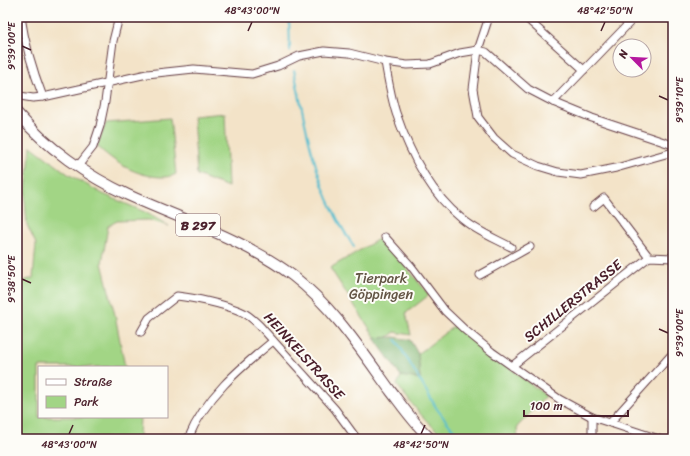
<svg xmlns="http://www.w3.org/2000/svg" width="690" height="456" font-family="Sriracha,sans-serif">
  <style>
    .green { fill: #a2d585; stroke: #767a58 }
    .forest { fill: #81b672; stroke: #666a4e }
    .lines { fill: none; stroke-linecap: round; stroke-linejoin: round }
    .stream { stroke: #54bed0; stroke-width: 2 }
    .minor-casing { stroke: #633c43; stroke-width: 9 }
    .primary-casing { stroke: #633c43; stroke-width: 12 }
    .minor { stroke: #fff; stroke-width: 7 }
    .primary { stroke: #fff; stroke-width: 10 }
    .ticks { fill: none; stroke: #4a1f2b; stroke-width: 1.5 }
    .labels { text-anchor: middle; dominant-baseline: central; stroke-width: 4; stroke-linejoin: round; paint-order: stroke }
    .shield { fill: #fdfcf7; stroke: #806168; stroke-width: 1 }
    .shield-label { font-size: 13px; font-weight: bold; fill: #4a1f2b }
    .park-label { font-size: 14px; fill: #645646; stroke: #fdfcf7 }
    .street-label { font-size: 14px; fill: #4a1f2b; stroke: #fdfcf7 }
    .neatline { fill: none; stroke: #4a1f2b; stroke-width: 1.5 }
    .ticks-label { font-size: 10px; text-anchor: middle; fill: #4a1f2b }
  </style>
  <rect width="100%" height="100%" fill="#fdfcf7"/>
  <filter id="ink" filterUnits="userSpaceOnUse"><feTurbulence type="fractalNoise" baseFrequency=".025" numOctaves="2"/><feDisplacementMap in="SourceGraphic" scale="8" xChannelSelector="R" yChannelSelector="G"/><feConvolveMatrix kernelMatrix="1 2 1 2 8 2 1 2 1" color-interpolation-filters="sRGB"/></filter>
  <filter id="wash" filterUnits="userSpaceOnUse"><feTurbulence type="fractalNoise" baseFrequency=".012" numOctaves="4" result="noise"/><feDisplacementMap in="SourceGraphic" scale="16" xChannelSelector="R" yChannelSelector="G"/><feGaussianBlur stdDeviation="0.9" result="paint"/><feColorMatrix in="noise" values="0 0 0 0 0 0 0 0 0 0 0 0 0 0 0 0 0 1.4 0 .05"/><feComposite in="paint" operator="in"/></filter>
  <g filter="url(#wash)">
    <rect width="100%" height="100%" fill="#f3e3c8"/>
    <!-- green -->
    <g class="green">
      <polygon points="225,113 228,186 228,187 197,175 193,116"/>
      <path d="M170 118 176 174C171 177 167 177 161 177 136 176 115 163 97 146L106 123Z"/>
      <polygon points="31,146 68,174 103,194 145,212 169,226 149,220 117,221 108,226 102,263 115,315 125,367 39,367 39,417 140,417 139,439 17,439 17,283 33,278 36,244 27,225 25,200"/>
      <polygon points="382,237 429,295 406,313 411,335 395,332 379,343 330,268"/>
      <path d="M455 325 546 396 517 427 518 439H448C427 425 413 405 397 385L401 376 420 379 418 354Z"/>
    </g>
    <!-- forest -->
    <polygon class="forest" points="394,337 410,340 418,354 420,379 401,376 374,338"/>
    <g class="lines">
      <!-- stream -->
      <g class="stream">
        <polyline points="289,17 290,51"/>
        <path d="M294 70C304 118 312 168 334 212 339 224 347 236 354 247"/>
        <polyline points="396,340 437,409 451,427 465,439"/>
      </g>
    </g>
  </g>
  <g filter="url(#ink)">
    <g class="lines">
      <!-- minor casing -->
      <g class="minor-casing">
        <g id="minor">
          <path d="M21 17C25 45 33 71 43 97"/>
          <polyline points="489,17 478,50 473,89 478,117 494,138 512,154 538,166 558,172 581,175 616,168 673,152"/>
          <polyline points="525,17 584,70"/>
          <path d="M385 62C388 79 391 97 396 113 409 151 429 192 461 218 476 231 494 238 511 247"/>
          <polyline points="20,96 33,98 43,97 147,74 194,69 252,74 278,66 299,56 324,51 349,53 385,62 407,65 430,64 460,53 478,50 486,52 528,89 553,102 592,118 673,145"/>
          <polyline points="553,102 635,17"/>
          <polyline points="78,166 93,147 100,126 105,102 113,41 119,17"/>
          <polyline points="593,207 604,198 649,257"/>
          <polyline points="385,237 411,266 445,311 465,330 492,352 559,399 592,417 659,439"/>
          <polyline points="480,275 530,247"/>
          <path d="M141 332 149 318 177 296C195 298 223 304 240 311 248 314 254 320 260 326L335 409 357 439"/>
          <polyline points="512,366 649,257 673,258"/>
          <polyline points="592,417 592,439"/>
          <polyline points="610,423 673,353"/>
          <path d="M188 439C205 397 239 369 273 341"/>
        </g>
      </g>
      <!-- primary casing -->
      <g class="primary-casing">
        <path id="primary" d="M17 113C46 147 87 176 128 195 183 220 244 239 293 276 333 307 361 350 390 390 403 407 415 425 431 439"/>
      </g>
      <!-- minor -->
      <use href="#minor" class="minor"/>
      <!-- primary -->
      <use href="#primary" class="primary"/>
    </g>
  </g>
  <!-- ticks -->
  <path class="ticks" d="M248 31 252 22M601 31 605 22M22 46 31 50M659 96 668 100M22 279 31 283M659 329 668 333M69 434 73 425M421 434 425 425"/>
  <g class="labels">
    <!-- shield labels -->
    <rect class="shield" x="176" y="214" width="44" height="22" rx="3"/>
    <g class="shield-label">
      <text x="198" y="225">B 297</text>
    </g>
    <!-- park labels -->
    <g class="park-label">
      <text x="381" y="278">Tierpark<tspan x="381" dy="16">Göppingen</tspan></text>
    </g>
    <!-- street labels -->
    <g class="street-label">
      <text transform="translate(573 301) rotate(-39)">SCHILLERSTRASSE</text>
      <text transform="translate(304 356) rotate(48)">HEINKELSTRASSE</text>
    </g>
  </g>
  <!-- margin -->
  <rect width="690" height="456" fill="none" stroke="#fdfcf7" stroke-width="44"/>
  <!-- legend -->
  <rect x="38" y="366" width="130" height="52" fill="#fdfcf7" stroke="#b5a4a5"/>
  <rect x="46" y="379" width="20" height="6" fill="#ffffff" stroke="#b5a4a5"/>
  <text x="74" y="386" font-size="12" fill="#4a1f2b">Straße</text>
  <rect x="46" y="396" width="20" height="12" fill="#a2d585" stroke="#b5a4a5"/>
  <text x="74" y="406" font-size="12" fill="#4a1f2b">Park</text>
  <!-- north arrow -->
  <g transform="translate(632 58) rotate(294)"><circle r="19" fill="#fdfcf7" stroke="#b5a4a5"/>
  <path d="M0-3L7 15L0 10L-7 15Z" fill="#b5179e"/>
  <text y="-6" font-size="11" font-weight="bold" text-anchor="middle" fill="#4a1f2b">N</text>
  </g>
  <!-- scale -->
  <path d="M524 410v6h104v-6" fill="none" stroke="#4a1f2b" stroke-width="2"/>
  <text x="530" y="410" font-size="12" fill="#4a1f2b" stroke="#fdfcf7" stroke-width="3" paint-order="stroke">100 m</text>
  <rect x="22" y="22" width="646" height="412" class="neatline"/>
  <g class="ticks-label">
    <text x="252" y="14">48°43'00"N</text>
    <text x="605" y="14">48°42'50"N</text>
    <text transform="translate(11 46) rotate(-90)" y="4">9°39'00"E</text>
    <text transform="translate(679 100) rotate(-90)" y="4">9°39'10"E</text>
    <text transform="translate(11 279) rotate(-90)" y="4">9°38'50"E</text>
    <text transform="translate(679 333) rotate(-90)" y="4">9°39'00"E</text>
    <text x="69" y="448">48°43'00"N</text>
    <text x="421" y="448">48°42'50"N</text>
  </g>
</svg>
